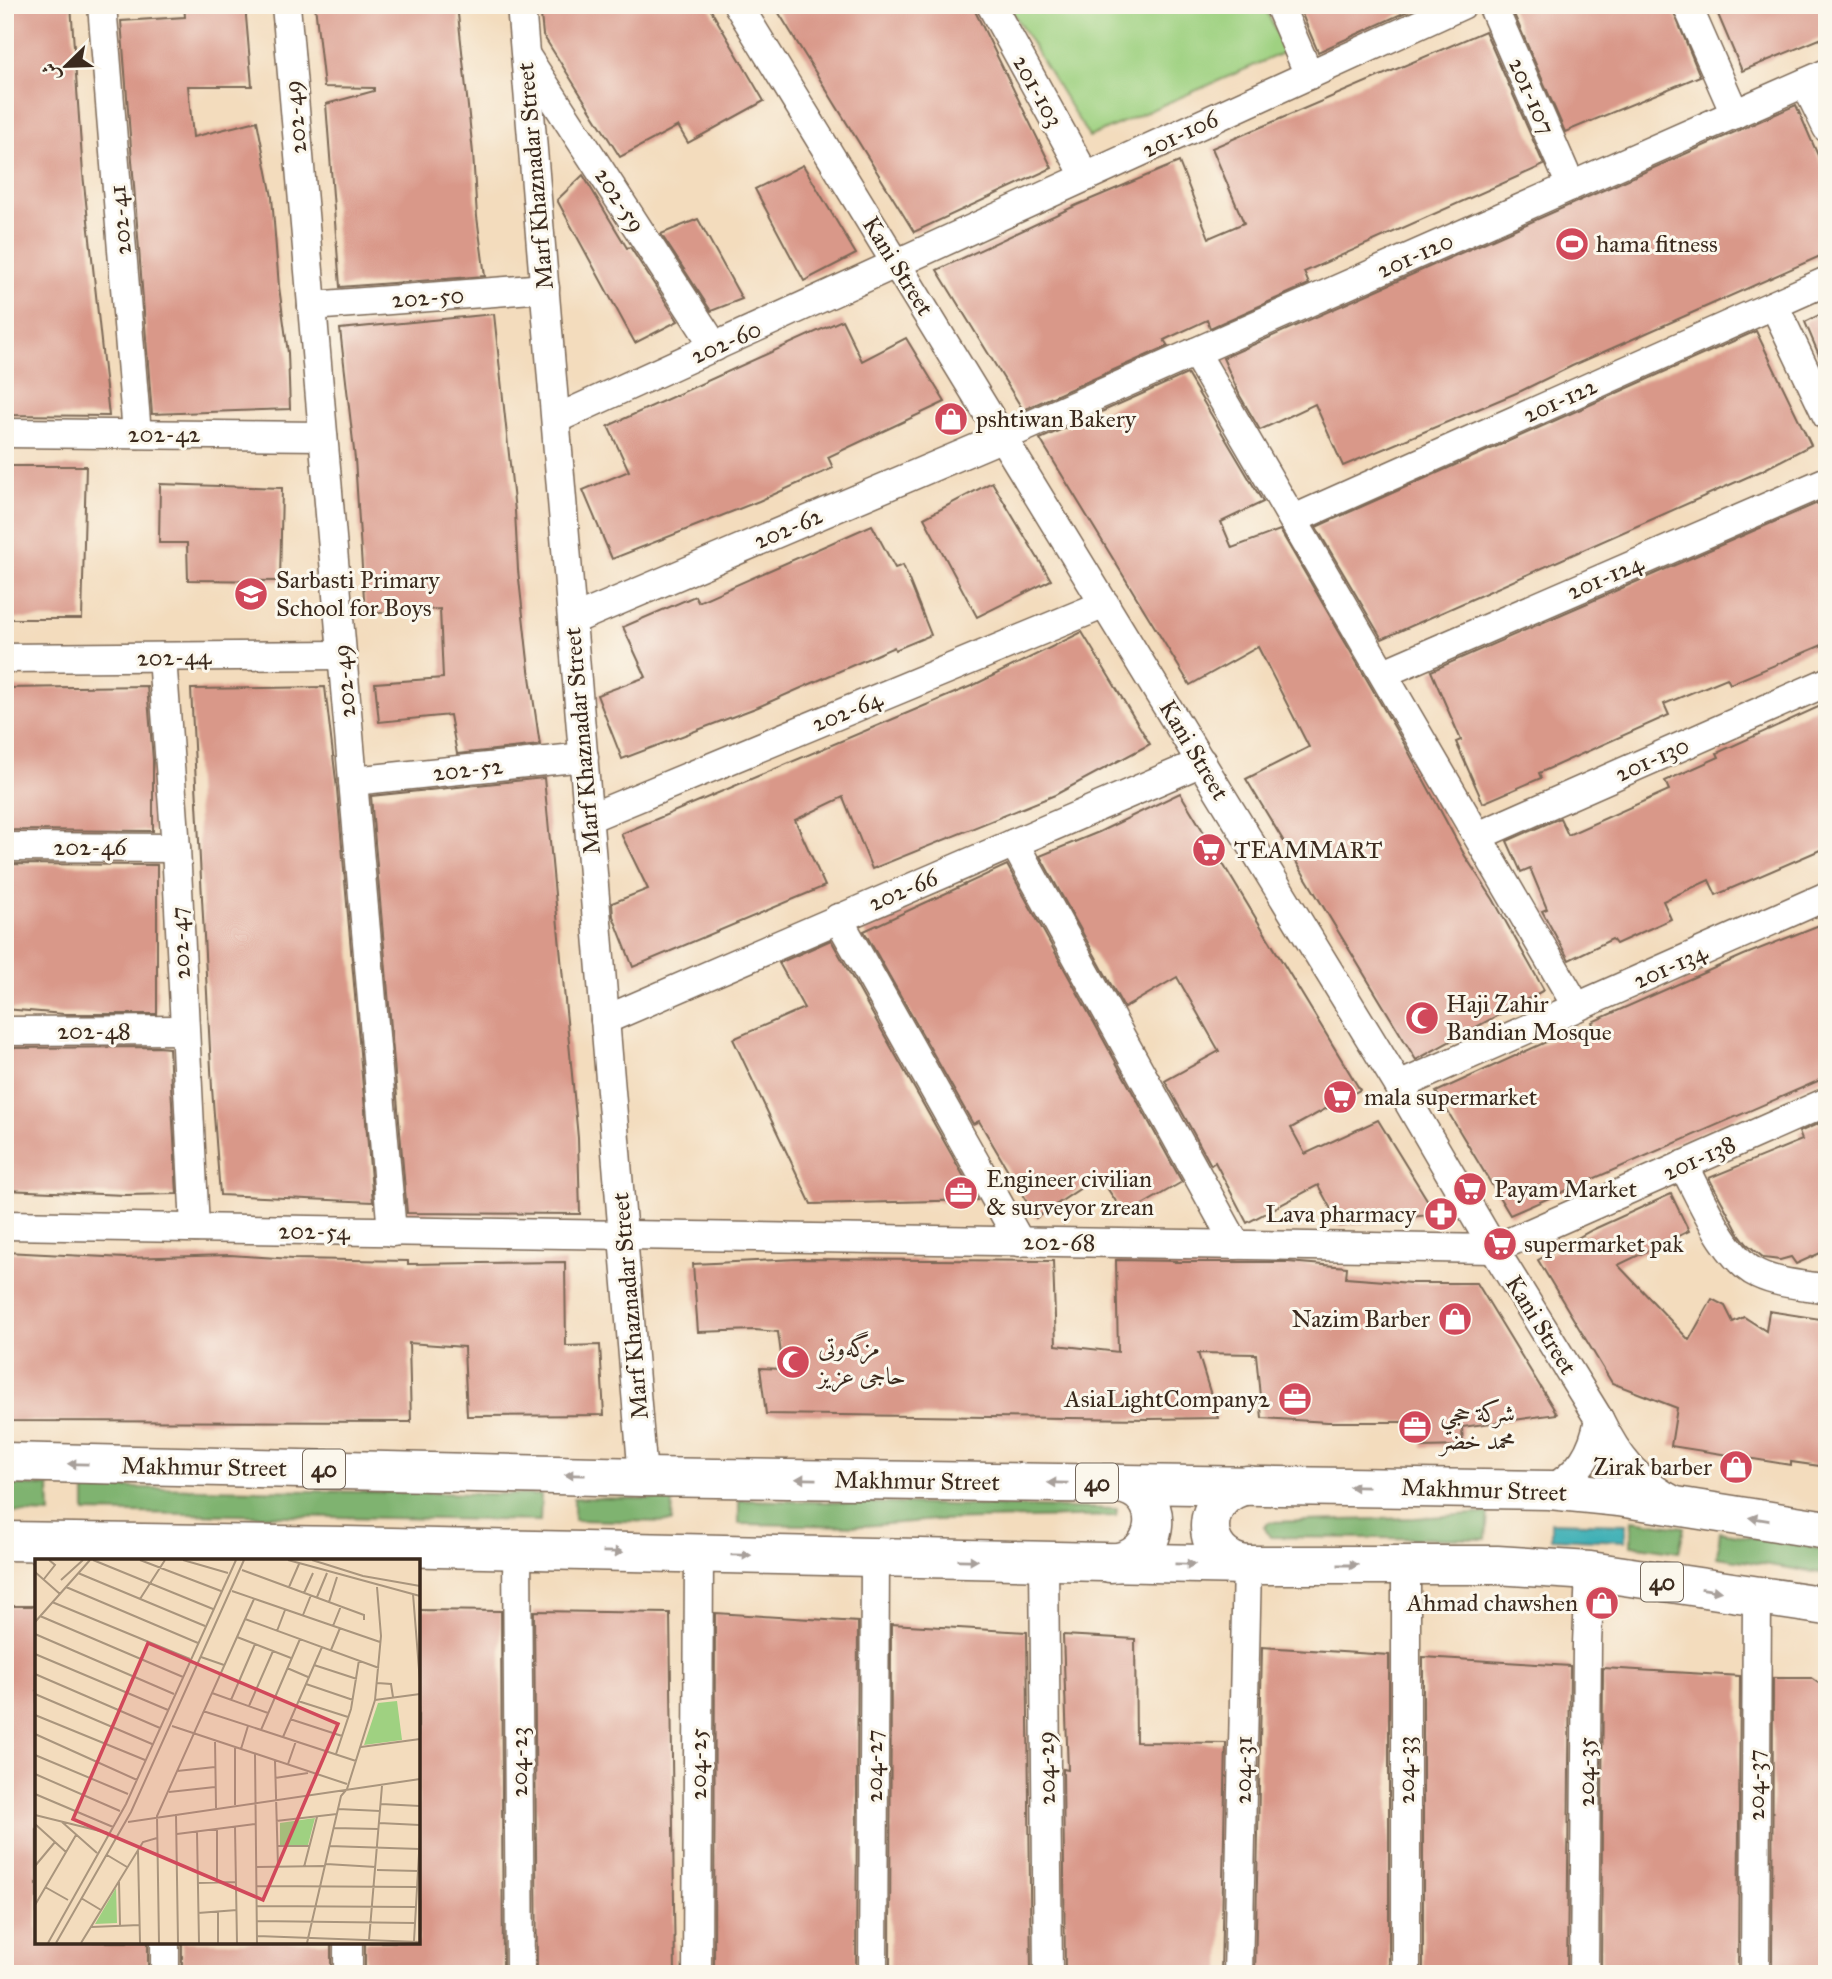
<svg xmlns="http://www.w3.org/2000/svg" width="1832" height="1979" font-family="'IM FELL Great Primer',Amiri,serif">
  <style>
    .green { fill: #9fd181; stroke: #6d7e50; stroke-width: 2 }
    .forest { fill: #7fb36f; stroke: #5d6e46; stroke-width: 2 }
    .water { fill: #3fb0b6; stroke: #3d6d6a; stroke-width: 2 }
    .building { fill: #d99889 }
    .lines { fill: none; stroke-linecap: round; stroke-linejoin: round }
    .minor-casing { stroke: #7b6856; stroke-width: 31 }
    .highway-casing { stroke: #7b6856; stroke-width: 41 }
    .minor { stroke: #fff; stroke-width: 28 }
    .highway { stroke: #fff; stroke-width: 38 }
    .oneway { fill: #a79f9a }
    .labels { text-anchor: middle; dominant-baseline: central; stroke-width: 6; stroke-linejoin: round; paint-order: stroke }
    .shield { fill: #fbf7ec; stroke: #75685c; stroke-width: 2 }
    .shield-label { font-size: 23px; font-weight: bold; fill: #3b2a1e }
    .street-label { font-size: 24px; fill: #3b2a1e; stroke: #fbf7ec }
    .poi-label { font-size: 24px; fill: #3b2a1e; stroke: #fbf7ec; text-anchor: start }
    .inset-road { fill: none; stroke: #a9957d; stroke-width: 2 }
    .view { fill: #d1495b; fill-opacity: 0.15; stroke: #d1495b; stroke-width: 3.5 }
    .inset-edge { fill: none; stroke: #3b2a1e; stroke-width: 3.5 }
  </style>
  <rect width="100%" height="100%" fill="#fbf7ec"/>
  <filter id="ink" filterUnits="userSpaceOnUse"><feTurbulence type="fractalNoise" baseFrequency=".0143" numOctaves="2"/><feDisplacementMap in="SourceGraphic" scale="14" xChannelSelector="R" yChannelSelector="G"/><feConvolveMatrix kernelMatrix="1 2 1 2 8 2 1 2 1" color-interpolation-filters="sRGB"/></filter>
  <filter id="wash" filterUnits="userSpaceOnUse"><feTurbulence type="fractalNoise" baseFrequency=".00686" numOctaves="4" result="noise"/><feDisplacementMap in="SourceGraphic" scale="28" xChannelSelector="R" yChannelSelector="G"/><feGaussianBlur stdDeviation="1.57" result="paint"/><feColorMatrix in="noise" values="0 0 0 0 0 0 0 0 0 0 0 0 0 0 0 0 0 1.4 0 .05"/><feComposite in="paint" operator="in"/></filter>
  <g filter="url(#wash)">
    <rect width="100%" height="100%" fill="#f3dcbd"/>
    <!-- green -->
    <polygon class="green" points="1008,5 1264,5 1285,52 1089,137"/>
    <!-- forest -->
    <g class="forest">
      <polygon points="5,1485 49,1486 50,1514 5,1512"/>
      <polygon points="85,1487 541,1495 540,1521 85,1512"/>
      <polygon points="574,1498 673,1499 672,1522 574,1520"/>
      <polygon points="739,1500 1117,1509 1116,1516 936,1520 863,1526 739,1524"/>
      <polygon points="1488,1513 1486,1539 1270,1537 1264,1527 1269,1522 1415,1518"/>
      <polygon points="1632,1520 1684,1527 1679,1552 1631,1545"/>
      <polygon points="1720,1532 1827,1550 1827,1574 1717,1557"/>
    </g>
    <!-- water -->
    <polygon class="water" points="1551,1522 1626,1524 1625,1541 1551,1538"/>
    <g id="blocks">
      <!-- building -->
      <g class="building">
        <polygon points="5,5 71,5 83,174 109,416 5,415"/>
        <polygon points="184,5 245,5 252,86 188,86 193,137 257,121 272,197 279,287 288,353 290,409 152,414 121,21 185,17"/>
        <polygon points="315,5 457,5 473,153 477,217 485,276 340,287 326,104 374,91 374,88 324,87"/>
        <polygon points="540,5 708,5 764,101 688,143 678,126 620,157 543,35"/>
        <polygon points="774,5 972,5 1052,168 914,232"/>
        <polygon points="1298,5 1421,5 1318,52"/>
        <polygon points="1510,5 1671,5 1700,76 1565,132"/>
        <polygon points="1714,5 1827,5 1827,36 1742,71"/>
        <polygon points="1485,31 1544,165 1304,272 1309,284 1210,328 1207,320 1164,340 1168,346 1023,410 937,270 1077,205 1179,162 1209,238 1244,223 1212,148"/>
        <polygon points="1796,105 1827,176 1827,253 1572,366 1521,391 1343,466 1315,404 1260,430 1240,396 1223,358"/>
        <polygon points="803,165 856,254 804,281 755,189"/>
        <polygon points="583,175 627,248 630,247 678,321 635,343 557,200"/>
        <polygon points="698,219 742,299 711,311 661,234"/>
        <polygon points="1827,311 1827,374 1805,322"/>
        <polygon points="494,314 515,511 518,570 529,670 540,745 457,754 450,715 379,722 375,683 443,678 440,609 365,614 355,459 340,329"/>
        <polygon points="842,320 862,361 906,338 945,402 828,457 833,468 759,501 612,559 583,490 629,471 608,426"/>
        <polygon points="1756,331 1811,445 1761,471 1382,639 1316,527"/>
        <polygon points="1187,374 1263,502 1221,522 1232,548 1280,530 1406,747 1465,856 1493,899 1544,990 1416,1060 1246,779 1309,747 1258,647 1190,685 1040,439"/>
        <polygon points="5,466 86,466 82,619 5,619"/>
        <polygon points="992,482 1051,580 977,617 924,518"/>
        <polygon points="160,484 282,488 280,581 188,580 187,543 159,543"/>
        <polygon points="1827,499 1827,643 1730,684 1727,678 1664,704 1669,715 1539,773 1541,778 1483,803 1456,742 1461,740 1431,671"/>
        <polygon points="872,525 895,568 903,565 931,635 895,650 894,647 758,707 622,759 597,695 646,677 623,627 695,596 698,602"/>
        <polygon points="1082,632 1150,744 1055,795 872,869 843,797 795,820 825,886 633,967 613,916 612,903 648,889 621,834 976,684"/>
        <polygon points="147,686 153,760 153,831 5,830 5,688"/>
        <polygon points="325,687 337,789 373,1202 220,1195 212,1088 191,689"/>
        <polygon points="1827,703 1827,847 1716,895 1709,880 1663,901 1671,919 1616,944 1612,939 1569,960 1542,911 1547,909 1530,868 1521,872 1507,841 1560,818 1568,835 1669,790 1665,781 1719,757 1717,753"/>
        <polygon points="544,778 578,1138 580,1214 407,1213 371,796"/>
        <polygon points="1180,793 1360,1090 1291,1128 1305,1154 1378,1120 1436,1214 1340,1226 1318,1185 1247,1223 1215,1162 1211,1165 1165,1081 1219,1051 1177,977 1124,1008 1040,856 1099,832"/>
        <polygon points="5,864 157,865 157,1014 64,1014 5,1009"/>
        <polygon points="1007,865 1182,1182 1125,1215 1099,1176 1036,1218 979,1121 973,1124 864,931"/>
        <polygon points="1827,922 1827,1077 1510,1215 1436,1092 1568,1032 1573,1041 1595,1030 1592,1022 1744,955"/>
        <polygon points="831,940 977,1200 811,1204 733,1039 804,1008 779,963"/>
        <polygon points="158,1047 169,1048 177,1194 125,1195 5,1190 5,1048"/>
        <polygon points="1820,1123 1827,1139 1827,1250 1796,1264 1791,1257 1780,1260 1764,1258 1747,1244 1738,1232 1709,1178 1802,1140 1799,1132"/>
        <polygon points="1671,1194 1689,1231 1618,1265 1689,1340 1712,1299 1725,1306 1733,1322 1744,1317 1766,1331 1769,1311 1827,1320 1827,1467 1791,1462 1791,1465 1671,1446 1677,1408 1612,1383 1538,1260 1592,1230"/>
        <polygon points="5,1252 125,1258 230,1255 293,1259 408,1261 408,1264 565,1262 566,1346 600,1345 604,1415 467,1416 464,1347 409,1343 411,1422 5,1421"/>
        <polygon points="798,1259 1053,1261 1056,1345 1118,1352 1116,1260 1178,1261 1174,1262 1288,1262 1347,1267 1346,1278 1411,1283 1477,1283 1557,1414 1462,1427 1463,1446 1422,1447 1422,1422 1328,1422 1262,1418 1256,1354 1198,1353 1218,1418 1148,1419 766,1414 760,1368 783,1369 778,1332 755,1330 698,1332 693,1264"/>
        <polygon points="5,1606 37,1606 37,1942 148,1942 148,1974 6,1974 5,1844 12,1844 5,1713"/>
        <polygon points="418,1610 501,1611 503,1974 365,1974 365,1942 418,1942"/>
        <polygon points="534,1611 670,1613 675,1974 537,1974"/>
        <polygon points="715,1613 858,1622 856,1974 714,1974"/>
        <polygon points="891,1624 1027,1632 1031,1974 890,1974"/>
        <polygon points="1063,1635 1135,1639 1136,1742 1226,1743 1221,1974 1065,1974 1063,1769 1068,1770"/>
        <polygon points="1262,1647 1389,1655 1389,1974 1255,1974"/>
        <polygon points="1423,1657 1570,1666 1567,1974 1423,1974"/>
        <polygon points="1603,1668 1740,1676 1738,1974 1601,1974"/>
        <polygon points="1773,1678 1811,1678 1824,1687 1827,1706 1827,1974 1772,1974"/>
        <rect x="182" y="1942" width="149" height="32"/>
      </g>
    </g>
  </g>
  <g filter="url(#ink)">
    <use href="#blocks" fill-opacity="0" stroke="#7b6856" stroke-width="2"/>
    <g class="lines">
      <!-- minor casing -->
      <g class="minor-casing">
        <g id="minor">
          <polyline points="102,5 137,434"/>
          <polyline points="286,5 392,1232"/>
          <polyline points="521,5 643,1477"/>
          <path d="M738 5 1399 1086 1494 1249 1599 1419C1618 1458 1637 1482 1677 1502"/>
          <polyline points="991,5 1086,177"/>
          <polyline points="1279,5 1309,75"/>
          <polyline points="1492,5 1571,186"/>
          <polyline points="1687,5 1735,114"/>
          <polyline points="526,56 715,347"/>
          <polyline points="1805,83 1827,128"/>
          <polyline points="1774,305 1827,416"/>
          <polyline points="312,306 545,288"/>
          <polyline points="1195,352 1577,1007"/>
          <polyline points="556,419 1462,5"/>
          <polyline points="5,433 323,436"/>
          <polyline points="1294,519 1827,281"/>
          <polyline points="573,620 1003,437 1827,73"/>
          <polyline points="162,657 176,848 195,1228"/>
          <polyline points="5,658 342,655"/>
          <polyline points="1384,673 1827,481"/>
          <polyline points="353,781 584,757"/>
          <polyline points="589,818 1105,604"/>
          <polyline points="1478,836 1827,682"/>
          <polyline points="1014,843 1236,1245"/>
          <polyline points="5,847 176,848"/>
          <polyline points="838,918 1020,1242"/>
          <polyline points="605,1020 1202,762"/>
          <polyline points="5,1031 184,1030"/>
          <polyline points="1399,1086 1827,896"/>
          <path d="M1683 1165C1701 1198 1725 1259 1758 1274 1779 1284 1805 1285 1827 1289"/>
          <polyline points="5,1225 1494,1249 1827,1102"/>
          <path d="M1550 1490C1580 1473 1593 1452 1599 1419"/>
          <polyline points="517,1550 520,1974"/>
          <polyline points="1044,1562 1048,1974"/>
          <polyline points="348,1942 348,1974"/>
          <polyline points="165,1974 165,1942"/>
          <polyline points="697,1974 699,1554"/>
          <polyline points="873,1974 875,1558"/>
          <polyline points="1238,1974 1247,1565"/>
          <polyline points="1406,1974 1406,1565"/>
          <polyline points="1584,1974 1587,1644 1590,1571"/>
          <polyline points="1755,1974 1757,1597"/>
        </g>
      </g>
      <!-- highway casing -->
      <g class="highway-casing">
        <g id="highway">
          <polyline points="5,1462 643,1477 1550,1490 1619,1497 1827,1530"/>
          <polyline points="5,1541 345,1546 1247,1565 1497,1565 1590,1571 1827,1606"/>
          <path d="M1110 1563C1163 1561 1169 1490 1118 1484"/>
          <path d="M1247 1565C1197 1559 1198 1494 1248 1485"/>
        </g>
      </g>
      <!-- minor -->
      <use href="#minor" class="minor"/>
      <!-- highway -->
      <use href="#highway" class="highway"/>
    </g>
    <!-- one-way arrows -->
    <defs><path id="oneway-solid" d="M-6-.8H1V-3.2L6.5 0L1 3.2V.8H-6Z" transform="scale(1.75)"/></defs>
    <g class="oneway">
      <use href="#oneway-solid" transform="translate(78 1464) rotate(-179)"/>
      <use href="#oneway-solid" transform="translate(575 1475) rotate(-179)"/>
      <use href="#oneway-solid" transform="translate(806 1479) rotate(-179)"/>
      <use href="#oneway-solid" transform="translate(1058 1483) rotate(-179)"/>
      <use href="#oneway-solid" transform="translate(1359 1487) rotate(-179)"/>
      <use href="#oneway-solid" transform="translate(1759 1519) rotate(-171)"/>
      <use href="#oneway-solid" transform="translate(613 1552) rotate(1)"/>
      <use href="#oneway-solid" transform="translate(741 1555) rotate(1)"/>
      <use href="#oneway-solid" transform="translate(968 1560) rotate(1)"/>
      <use href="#oneway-solid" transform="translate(1185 1564) rotate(1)"/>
      <use href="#oneway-solid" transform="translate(1348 1565)"/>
      <use href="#oneway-solid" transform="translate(1711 1590) rotate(9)"/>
    </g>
  </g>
  <!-- icons -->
  <defs>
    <g id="stadium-disc" transform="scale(1.75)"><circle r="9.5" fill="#d1495b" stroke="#fbf7ec"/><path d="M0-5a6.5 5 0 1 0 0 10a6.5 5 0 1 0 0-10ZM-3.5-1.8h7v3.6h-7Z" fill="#fff"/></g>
    <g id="shop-disc" transform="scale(1.75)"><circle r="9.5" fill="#d1495b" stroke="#fbf7ec"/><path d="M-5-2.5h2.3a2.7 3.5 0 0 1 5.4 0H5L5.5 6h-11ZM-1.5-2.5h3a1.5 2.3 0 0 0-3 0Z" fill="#fff"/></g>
    <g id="school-disc" transform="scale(1.75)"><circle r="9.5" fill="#d1495b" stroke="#fbf7ec"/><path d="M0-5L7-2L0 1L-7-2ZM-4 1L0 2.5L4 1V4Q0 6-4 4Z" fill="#fff"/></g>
    <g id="supermarket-disc" transform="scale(1.75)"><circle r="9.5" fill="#d1495b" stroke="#fbf7ec"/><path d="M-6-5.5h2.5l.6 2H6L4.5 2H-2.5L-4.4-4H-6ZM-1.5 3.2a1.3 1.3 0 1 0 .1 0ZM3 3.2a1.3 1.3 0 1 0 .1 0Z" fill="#fff"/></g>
    <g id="mosque-disc" transform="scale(1.75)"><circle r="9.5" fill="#d1495b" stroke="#fbf7ec"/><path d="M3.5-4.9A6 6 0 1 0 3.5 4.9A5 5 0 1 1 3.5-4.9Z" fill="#fff"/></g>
    <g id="office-disc" transform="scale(1.75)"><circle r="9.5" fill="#d1495b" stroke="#fbf7ec"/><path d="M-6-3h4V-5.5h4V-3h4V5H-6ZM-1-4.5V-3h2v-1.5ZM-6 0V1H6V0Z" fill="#fff"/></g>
    <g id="pharmacy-disc" transform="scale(1.75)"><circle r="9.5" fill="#d1495b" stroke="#fbf7ec"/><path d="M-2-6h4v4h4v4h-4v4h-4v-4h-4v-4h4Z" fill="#fff"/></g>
  </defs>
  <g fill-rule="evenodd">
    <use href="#stadium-disc" x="1572" y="244"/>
    <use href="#shop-disc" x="951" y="419"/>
    <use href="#school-disc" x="251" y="594"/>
    <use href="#supermarket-disc" x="1209" y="850"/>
    <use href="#mosque-disc" x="1422" y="1018"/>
    <use href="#supermarket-disc" x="1340" y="1097"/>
    <use href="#supermarket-disc" x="1470" y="1189"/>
    <use href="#office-disc" x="961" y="1193"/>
    <use href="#pharmacy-disc" x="1441" y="1214"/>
    <use href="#supermarket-disc" x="1500" y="1244"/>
    <use href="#shop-disc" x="1455" y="1319"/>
    <use href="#mosque-disc" x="793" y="1362"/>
    <use href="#office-disc" x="1295" y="1399"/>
    <use href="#office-disc" x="1415" y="1427"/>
    <use href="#shop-disc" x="1736" y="1467"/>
    <use href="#shop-disc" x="1602" y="1603"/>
  </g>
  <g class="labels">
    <!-- shield labels -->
    <g class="shield">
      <rect x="303" y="1449.5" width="42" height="39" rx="5"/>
      <rect x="1076" y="1463.5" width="42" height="39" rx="5"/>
      <rect x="1641" y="1562.5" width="42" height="39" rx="5"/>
    </g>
    <g class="shield-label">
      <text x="324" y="1469">40</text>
      <text x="1097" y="1483">40</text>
      <text x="1662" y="1582">40</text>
    </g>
    <!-- street labels -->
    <g class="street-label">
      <text transform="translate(1038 91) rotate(61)">201-103</text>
      <text transform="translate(1532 96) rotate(66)">201-107</text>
      <text transform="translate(295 117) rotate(-95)">202-49</text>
      <text transform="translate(1180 134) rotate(-25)">201-106</text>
      <text transform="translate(535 176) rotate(-95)">Marf Khaznadar Street</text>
      <text transform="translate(620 200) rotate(57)">202-59</text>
      <text transform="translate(120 220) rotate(-95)">202-41</text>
      <text transform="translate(1415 255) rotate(-24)">201-120</text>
      <text transform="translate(898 266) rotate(58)">Kani Street</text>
      <text transform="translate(428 297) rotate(-4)">202-50</text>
      <text transform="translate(726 342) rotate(-24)">202-60</text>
      <text transform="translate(1560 400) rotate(-24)">201-122</text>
      <text x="164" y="434">202-42</text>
      <text transform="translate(788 528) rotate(-23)">202-62</text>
      <text transform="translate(1605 577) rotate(-23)">201-124</text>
      <text transform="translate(174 657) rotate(-1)">202-44</text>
      <text transform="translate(344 681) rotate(-95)">202-49</text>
      <text transform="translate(847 711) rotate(-22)">202-64</text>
      <text transform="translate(582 741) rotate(-95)">Marf Khaznadar Street</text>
      <text transform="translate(1194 750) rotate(59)">Kani Street</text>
      <text transform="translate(1652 759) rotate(-24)">201-130</text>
      <text transform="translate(468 769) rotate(-6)">202-52</text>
      <text x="90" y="847">202-46</text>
      <text transform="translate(903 890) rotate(-23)">202-66</text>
      <text transform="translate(180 943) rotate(-93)">202-47</text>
      <text transform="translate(1670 966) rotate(-24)">201-134</text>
      <text x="94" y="1031">202-48</text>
      <text transform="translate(1699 1158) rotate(-24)">201-138</text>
      <text transform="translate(314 1231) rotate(1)">202-54</text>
      <text transform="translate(1059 1242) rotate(1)">202-68</text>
      <text transform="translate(630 1306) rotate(-95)">Marf Khaznadar Street</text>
      <text transform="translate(1541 1325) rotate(58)">Kani Street</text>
      <text transform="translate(204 1467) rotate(1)">Makhmur Street</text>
      <text transform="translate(917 1481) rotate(1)">Makhmur Street</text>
      <text transform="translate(1484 1490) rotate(2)">Makhmur Street</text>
      <text transform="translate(519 1762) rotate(-90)">204-23</text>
      <text transform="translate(698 1764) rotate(-90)">204-25</text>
      <text transform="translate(874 1766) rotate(-90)">204-27</text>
      <text transform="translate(1046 1768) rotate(-91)">204-29</text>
      <text transform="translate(1243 1770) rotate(-89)">204-31</text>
      <text transform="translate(1406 1770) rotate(-90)">204-33</text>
      <text transform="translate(1586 1772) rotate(-90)">204-35</text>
      <text transform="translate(1756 1785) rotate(-90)">204-37</text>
    </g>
    <!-- poi labels -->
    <g class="poi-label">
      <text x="1596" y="244">hama fitness</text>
      <text x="976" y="419">pshtiwan Bakery</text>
      <text x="276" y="580">Sarbasti Primary<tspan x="276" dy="28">School for Boys</tspan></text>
      <text x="1234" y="850">TEAMMART</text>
      <text x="1446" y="1004">Haji Zahir<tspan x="1446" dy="28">Bandian Mosque</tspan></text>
      <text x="1364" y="1097">mala supermarket</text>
      <text x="986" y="1179">Engineer civilian<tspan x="986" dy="28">&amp; surveyor zrean</tspan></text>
      <text x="1494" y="1189">Payam Market</text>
      <text x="1416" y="1214" text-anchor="end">Lava pharmacy</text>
      <text x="1524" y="1244">supermarket pak</text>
      <text x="1430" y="1319" text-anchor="end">Nazim Barber</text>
      <text x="818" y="1348">مزگەوتی<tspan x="818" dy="28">حاجی عزیز</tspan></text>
      <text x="1270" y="1399" text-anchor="end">AsiaLightCompany2</text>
      <text x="1440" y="1413">شركة حجي<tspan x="1440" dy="28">محمد خضر</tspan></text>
      <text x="1712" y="1467" text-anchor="end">Zirak barber</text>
      <text x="1578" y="1603" text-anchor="end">Ahmad chawshen</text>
    </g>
  </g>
  <!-- overview -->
  <g transform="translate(35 1559)">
    <rect width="385" height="385" fill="#f3dcbd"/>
    <path d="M362 142 367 181 329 186 343 144ZM280 259 273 286H245V264ZM81 329 82 364 60 365Z" fill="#9fd181"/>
    <path class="inset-road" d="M58 1 178 50M105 1 186 32M148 1 193 14M253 1 385 37M277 1 328 17 385 27M207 11 329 56V61M0 13 25 35M43 14 170 67M9 20 20 6 14 1M26 21 48 1M31 28 163 84M254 28 264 5M197 32 345 83M269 34 278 14M378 35 385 123M282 38 292 14M105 40 130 1M17 43 155 100M294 43 302 18M268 56 276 36M5 57 148 118M210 60 344 109M0 63 55 1M298 67 306 47M242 72 250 51M0 75 139 135M202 78 256 99M296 91 305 69M0 95 133 151M166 98 189 106M279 106 322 120M252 109 273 118M0 115 125 169M342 124 356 125 358 138M271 125 318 141M177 134 233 154M0 135 117 185M196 141 220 85M340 141 385 135M263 142 313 158M214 147 238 92M168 152 321 202M0 156 110 201M255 160 307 177M137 167 312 225M226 171 265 80M0 175 102 221M248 178 287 88M180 181 181 249M326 188 385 180M206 190 213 167M220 195 222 384M301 195 316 150 324 101M0 196 93 235M240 202 243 308M253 205 261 182M142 212 180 208M0 215 85 252M240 219 273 214M134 233 180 228M0 235 78 268M346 245 385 247M200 246V189M303 250 345 252M141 255 143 384M0 256 73 274M241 262 302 255M27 263 62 294M93 263 385 220M344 264 385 266M0 265 31 293M200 268 202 384M299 269 344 270M182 270V324M162 273 164 384M142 275 220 265M242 287H275M294 287 385 290M103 292 105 384M72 296 92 308M291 305 341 308M0 307 20 283M221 308 289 307M269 308 282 258M342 311 383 312M84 323 85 366M163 324 201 323M221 327 382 328M10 328 33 341M46 339 66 351M0 346 41 276M222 347 381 348M183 353V384M163 354 202 351M221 362 380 364M56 368 105 366M222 377 385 383M334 381 347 227M379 382 385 277M13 384 91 245 201 1M21 384 96 253 209 1M46 384 108 283 122 279M124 384 122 257 219 40M272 384 306 237 312 230 340 141 346 77 342 28"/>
    <path class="view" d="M113 84 303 165 228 341 38 260Z"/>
    <rect width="385" height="385" class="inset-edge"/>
  </g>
  <!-- margin -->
  <rect width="1832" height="1979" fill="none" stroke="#fbf7ec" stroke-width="28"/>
  <!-- north arrow -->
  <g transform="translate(66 66) rotate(247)" stroke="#fbf7ec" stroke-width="5" paint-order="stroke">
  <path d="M0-5L12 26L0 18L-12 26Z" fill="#3b2a1e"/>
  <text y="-10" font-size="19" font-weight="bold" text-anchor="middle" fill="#3b2a1e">ش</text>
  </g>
</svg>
